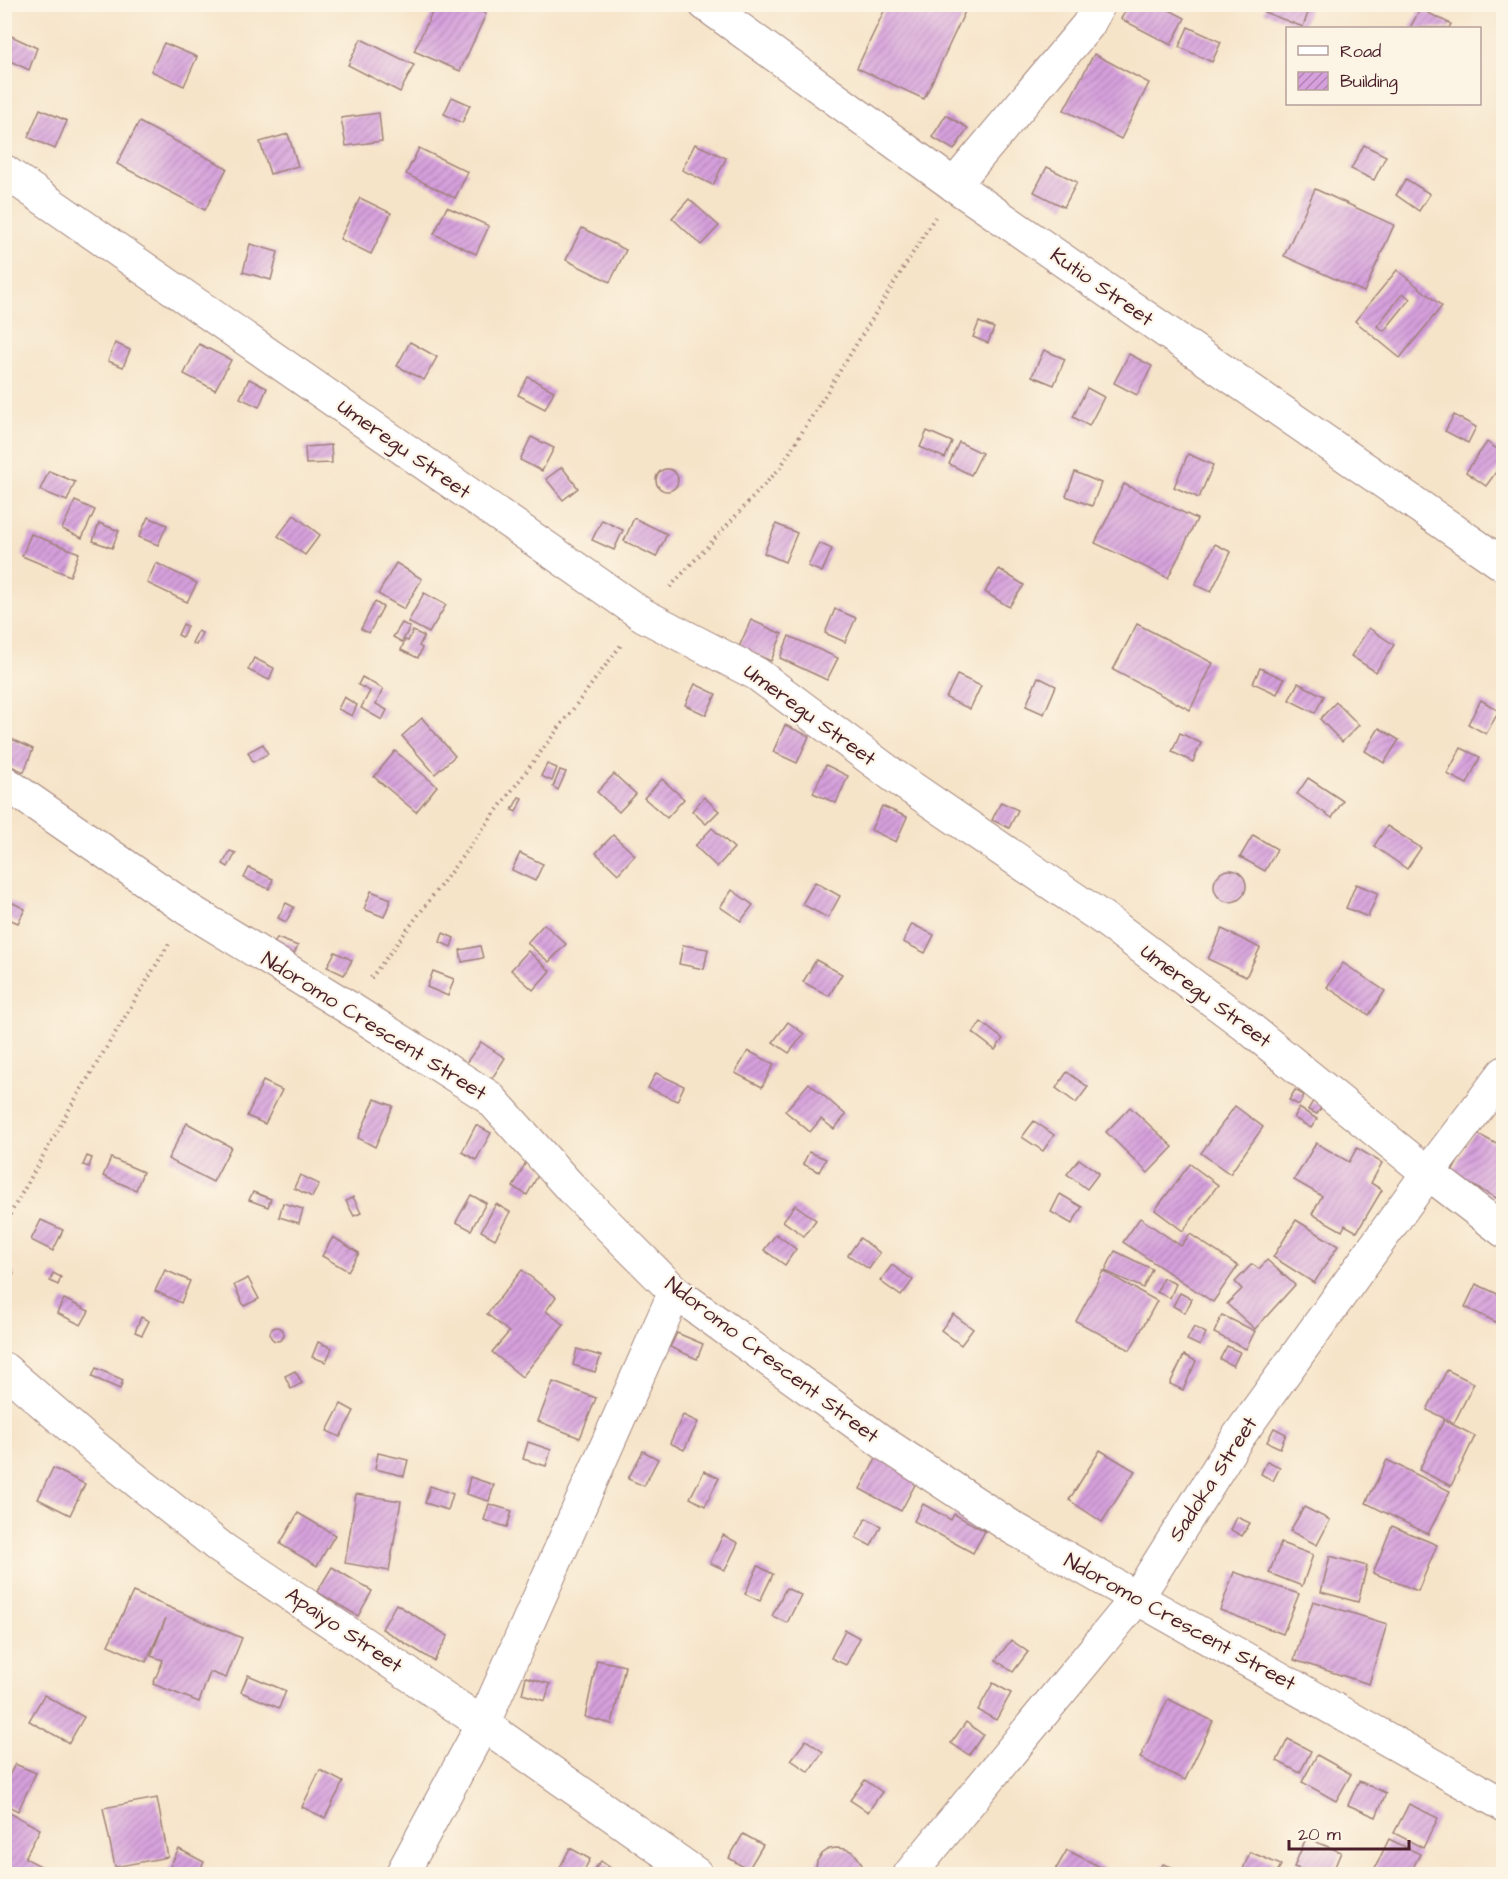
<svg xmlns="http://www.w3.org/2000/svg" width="1508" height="1879" font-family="'Architects Daughter',sans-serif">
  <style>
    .building { fill: url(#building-hatch); fill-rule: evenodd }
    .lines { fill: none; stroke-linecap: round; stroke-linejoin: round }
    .minor-casing { stroke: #a0827a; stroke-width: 35 }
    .path { stroke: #a0827a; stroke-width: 4; stroke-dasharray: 1.5 4.5; stroke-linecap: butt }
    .minor { stroke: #fff; stroke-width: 33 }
    .labels { text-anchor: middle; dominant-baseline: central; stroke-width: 4.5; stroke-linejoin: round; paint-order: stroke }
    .street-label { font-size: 21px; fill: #4a1f2b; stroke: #fcf5e5 }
  </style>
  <defs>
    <pattern id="building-hatch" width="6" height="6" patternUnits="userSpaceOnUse" patternTransform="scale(1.5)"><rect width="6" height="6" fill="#d6a0dd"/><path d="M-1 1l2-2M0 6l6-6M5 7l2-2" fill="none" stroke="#b082b3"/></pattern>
  </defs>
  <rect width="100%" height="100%" fill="#fcf5e5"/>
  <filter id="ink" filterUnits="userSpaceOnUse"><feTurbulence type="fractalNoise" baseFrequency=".0167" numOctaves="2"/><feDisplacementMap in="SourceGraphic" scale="12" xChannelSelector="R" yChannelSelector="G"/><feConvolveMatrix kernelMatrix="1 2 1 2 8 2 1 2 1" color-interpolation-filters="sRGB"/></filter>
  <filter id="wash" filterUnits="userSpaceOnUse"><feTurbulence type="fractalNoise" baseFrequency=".008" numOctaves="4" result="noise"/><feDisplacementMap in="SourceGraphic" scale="24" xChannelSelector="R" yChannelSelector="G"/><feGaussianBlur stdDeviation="1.35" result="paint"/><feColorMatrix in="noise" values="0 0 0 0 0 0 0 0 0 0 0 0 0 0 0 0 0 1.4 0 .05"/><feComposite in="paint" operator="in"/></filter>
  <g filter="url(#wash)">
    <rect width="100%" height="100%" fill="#f6e4c9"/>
    <g id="blocks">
      <!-- building -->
      <g class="building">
        <polygon points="436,4 465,4 486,14 460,71 414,51"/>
        <polygon points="1129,4 1158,4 1185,18 1171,45 1121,19"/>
        <polygon points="1266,4 1311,4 1303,27 1264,12"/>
        <polygon points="881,5 968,5 924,99 857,68 886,7"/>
        <polygon points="1420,9 1451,24 1449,28 1410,28"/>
        <polygon points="1188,27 1221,42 1212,62 1179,47"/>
        <polygon points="9,35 37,48 29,70 4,58 4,48"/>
        <polygon points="361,39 414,65 400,92 348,65"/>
        <polygon points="164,43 197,57 184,86 151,71"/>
        <polygon points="1094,54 1149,83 1121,139 1064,110"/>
        <polygon points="452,97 470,105 462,123 444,114"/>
        <polygon points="40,109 67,121 55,149 28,137"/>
        <polygon points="379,113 382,141 346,146 341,118"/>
        <polygon points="946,115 968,128 954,150 932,137"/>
        <polygon points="139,122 227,168 205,210 117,164"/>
        <polygon points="288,134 298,166 270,174 260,142"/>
        <polygon points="695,144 726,158 713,185 682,170"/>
        <polygon points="1364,145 1386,156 1374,180 1351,169"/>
        <polygon points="419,148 468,172 455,198 406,174"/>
        <polygon points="1047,167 1077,182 1064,207 1034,192"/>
        <polygon points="1406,179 1430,194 1419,211 1396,195"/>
        <polygon points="1315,189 1394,225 1364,292 1284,256"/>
        <polygon points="360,198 391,213 371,254 340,239"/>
        <polygon points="689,199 719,226 701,245 672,218"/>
        <polygon points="447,207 489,226 476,254 434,234"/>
        <polygon points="582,228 626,250 610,282 566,260"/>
        <polygon points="250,244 278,252 271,280 243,272"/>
        <path d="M1397 270 1442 306 1400 358 1355 321ZM1403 293 1410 299 1384 331 1377 326Z"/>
        <polygon points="979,322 994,328 988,343 973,337"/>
        <polygon points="410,342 437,357 424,380 397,366"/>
        <polygon points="115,343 130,350 123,367 108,361"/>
        <polygon points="199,344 231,360 215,390 184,374"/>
        <polygon points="1044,350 1065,359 1054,385 1032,376"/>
        <polygon points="1129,354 1152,366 1137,395 1114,383"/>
        <polygon points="528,377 554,391 545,409 518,395"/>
        <polygon points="249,379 267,388 259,407 240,398"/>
        <polygon points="1087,388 1104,397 1089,426 1073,417"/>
        <polygon points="1454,415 1476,427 1468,443 1445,431"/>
        <polygon points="927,431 952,442 945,458 920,447"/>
        <polygon points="531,437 554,448 542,471 520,460"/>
        <polygon points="959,442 982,453 971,475 949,464"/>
        <polygon points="1487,442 1504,454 1504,461 1486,486 1466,472"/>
        <polygon points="331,445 332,463 306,464 305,447"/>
        <polygon points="1188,454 1213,465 1199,498 1174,487"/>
        <polygon points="562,467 578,488 563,500 546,479"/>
        <circle cx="667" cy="480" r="11"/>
        <polygon points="49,471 75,482 67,501 40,490"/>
        <polygon points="1075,472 1101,483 1092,506 1066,496"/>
        <polygon points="1124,484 1197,519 1168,578 1095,543"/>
        <polygon points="75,501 95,510 82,538 62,529"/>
        <polygon points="294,515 320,535 305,555 278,536"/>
        <polygon points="148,517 167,525 158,545 139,537"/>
        <polygon points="634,518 667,534 656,557 624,541"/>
        <polygon points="602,520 623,530 614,550 592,540"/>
        <polygon points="99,523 119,531 112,548 93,541"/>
        <polygon points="776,524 797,533 785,562 764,553"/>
        <polygon points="31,534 79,553 70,576 22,556"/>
        <polygon points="819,543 832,549 822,572 808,566"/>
        <polygon points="1215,544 1231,552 1211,592 1195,585"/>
        <polygon points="156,563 197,583 187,602 147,583"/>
        <polygon points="396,563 422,579 404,609 378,594"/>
        <polygon points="999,569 1024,585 1009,607 985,592"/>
        <polygon points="424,593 446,605 429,633 408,622"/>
        <polygon points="375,602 383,607 369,633 361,629"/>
        <polygon points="835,609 856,618 845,642 825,633"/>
        <polygon points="751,620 782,634 771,661 739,647"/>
        <polygon points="402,623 410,627 402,642 393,637"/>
        <polygon points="183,624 187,626 182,637 178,635"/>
        <polygon points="1137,624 1213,663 1190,710 1113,670"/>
        <polygon points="1369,628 1394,645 1376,672 1351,656"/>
        <polygon points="198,631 202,633 196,645 192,643"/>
        <polygon points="413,631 424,636 419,646 422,648 418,658 401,650 405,640 408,641"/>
        <polygon points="789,636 838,658 827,680 780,658"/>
        <polygon points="254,658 274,668 269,680 248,670"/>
        <polygon points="1260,668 1284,679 1277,694 1253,683"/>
        <polygon points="957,675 981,686 970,709 946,698"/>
        <polygon points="362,677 383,689 376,704 387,710 382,720 361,708 370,691 358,685"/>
        <polygon points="1038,677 1056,686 1044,714 1026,706"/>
        <polygon points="1298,683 1324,696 1315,713 1289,700"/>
        <polygon points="695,684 716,694 706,715 685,705"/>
        <polygon points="344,697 357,705 352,716 338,709"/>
        <polygon points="1481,700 1499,711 1486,734 1468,724"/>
        <polygon points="1336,702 1359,725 1342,742 1320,719"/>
        <polygon points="422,718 455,756 435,774 402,736"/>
        <polygon points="785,725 809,736 797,763 773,752"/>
        <polygon points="1379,728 1399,740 1384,763 1365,751"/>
        <polygon points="1180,733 1201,743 1193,762 1172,752"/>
        <polygon points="12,739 33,749 24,772 4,763 4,758"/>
        <polygon points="263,744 268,754 253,762 248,752"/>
        <polygon points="1461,748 1480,757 1467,784 1447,774"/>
        <polygon points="395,751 437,786 416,812 374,777"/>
        <polygon points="547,764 557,768 552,781 541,776"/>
        <polygon points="826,765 848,776 836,803 813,793"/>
        <polygon points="560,770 566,772 558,790 553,787"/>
        <polygon points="614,774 636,794 619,812 597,792"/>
        <polygon points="1308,778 1343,801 1332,818 1297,794"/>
        <polygon points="662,779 684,799 667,818 644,798"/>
        <polygon points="519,797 522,798 516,812 512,810"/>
        <polygon points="704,797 719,811 706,824 692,811"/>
        <polygon points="1001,802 1018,810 1009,828 992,820"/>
        <polygon points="882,806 907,817 896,842 871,830"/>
        <polygon points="1387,826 1421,848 1407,869 1374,846"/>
        <polygon points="712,828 734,848 717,867 695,846"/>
        <polygon points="613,835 635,855 618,874 596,853"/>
        <polygon points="1253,835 1277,849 1265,871 1240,857"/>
        <polygon points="230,851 236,853 228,867 223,864"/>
        <polygon points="520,853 543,864 535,881 512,870"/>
        <polygon points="249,868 273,879 269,889 244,878"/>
        <circle cx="1230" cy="886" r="16"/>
        <polygon points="815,882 840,896 828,918 802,904"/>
        <polygon points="1356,884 1378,893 1368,917 1346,908"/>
        <polygon points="732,890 753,905 741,921 720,907"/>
        <polygon points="371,891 391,899 384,917 364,909"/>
        <polygon points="9,901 25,909 18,923 4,917 4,910"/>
        <polygon points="286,903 294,907 286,922 278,918"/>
        <polygon points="544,924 566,944 549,962 527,943"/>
        <polygon points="912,924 934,935 925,953 903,942"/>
        <polygon points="1222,929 1260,948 1246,977 1208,959"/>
        <polygon points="443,933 454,938 451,947 440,942"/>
        <polygon points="277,938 298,946 293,956 272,948"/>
        <polygon points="683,945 708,949 704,969 679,964"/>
        <polygon points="480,946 483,958 462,962 460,950"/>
        <polygon points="528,951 550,971 533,990 511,970"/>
        <polygon points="335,952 352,960 344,975 327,967"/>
        <polygon points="816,960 842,974 829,996 803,982"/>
        <polygon points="1343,963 1385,991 1369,1015 1327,987"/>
        <polygon points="433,971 454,979 448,996 427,987"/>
        <polygon points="788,1022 804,1034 789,1053 773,1042"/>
        <polygon points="981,1022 1003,1039 995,1050 973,1033"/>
        <polygon points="481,1042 505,1058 491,1080 466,1063"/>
        <polygon points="748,1051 774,1064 762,1087 735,1073"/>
        <polygon points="1067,1072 1088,1087 1076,1103 1056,1088"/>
        <polygon points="656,1073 684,1086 677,1101 648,1088"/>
        <polygon points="263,1081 282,1090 265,1124 247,1116"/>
        <polygon points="809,1083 846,1115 834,1129 821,1119 810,1132 785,1111"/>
        <polygon points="1295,1090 1304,1095 1299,1105 1289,1100"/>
        <polygon points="375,1099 393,1106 375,1147 358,1138"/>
        <polygon points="1313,1101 1322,1106 1317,1114 1308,1110"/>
        <polygon points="1235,1106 1263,1127 1230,1174 1201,1153"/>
        <polygon points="1130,1107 1173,1147 1148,1173 1106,1132"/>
        <polygon points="1299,1108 1317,1119 1311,1128 1294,1118"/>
        <polygon points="1034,1121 1054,1135 1043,1151 1022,1137"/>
        <polygon points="187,1123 231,1147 213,1182 168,1159"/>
        <polygon points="476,1125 491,1133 476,1160 462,1152"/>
        <polygon points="1474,1132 1504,1148 1504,1197 1502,1201 1451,1174"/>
        <polygon points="1316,1143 1349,1162 1357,1148 1382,1163 1371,1183 1382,1190 1357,1232 1345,1225 1342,1231 1312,1214 1322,1196 1294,1180"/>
        <polygon points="809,1152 826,1159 819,1172 803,1164"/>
        <polygon points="87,1156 92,1158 89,1167 83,1165"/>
        <polygon points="111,1158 143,1172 136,1190 103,1176"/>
        <polygon points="1079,1159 1099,1173 1087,1189 1067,1174"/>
        <polygon points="527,1160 542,1168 527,1195 513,1187"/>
        <polygon points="1190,1164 1218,1185 1183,1231 1155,1210"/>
        <polygon points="300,1175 319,1184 312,1197 294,1188"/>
        <polygon points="253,1192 271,1199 268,1207 249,1200"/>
        <polygon points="1060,1194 1082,1207 1072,1224 1051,1212"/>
        <polygon points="471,1195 486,1203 471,1230 456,1222"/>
        <polygon points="353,1197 361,1213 354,1216 346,1201"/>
        <polygon points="283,1203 303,1209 299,1223 279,1217"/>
        <polygon points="496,1204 510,1212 495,1239 481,1231"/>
        <polygon points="795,1205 816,1220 804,1236 783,1221"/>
        <polygon points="1140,1218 1181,1246 1190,1234 1238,1266 1213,1302 1123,1242"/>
        <polygon points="41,1220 63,1230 53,1251 31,1240"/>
        <polygon points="1296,1220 1338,1246 1314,1283 1273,1257"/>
        <polygon points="776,1234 796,1249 785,1265 764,1250"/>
        <polygon points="333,1237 359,1253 348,1271 322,1256"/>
        <polygon points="860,1238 880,1253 869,1269 848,1255"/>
        <polygon points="1115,1251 1152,1269 1143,1288 1105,1271"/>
        <polygon points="1267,1260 1295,1285 1255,1329 1227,1304 1242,1289 1235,1282 1252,1264 1259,1269"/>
        <polygon points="892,1265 913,1280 901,1296 880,1281"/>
        <polygon points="8,1269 14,1273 4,1287 4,1275"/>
        <polygon points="165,1270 190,1281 181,1303 155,1291"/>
        <polygon points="522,1270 556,1297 546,1311 564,1325 522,1377 492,1352 509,1332 487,1314"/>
        <polygon points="1103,1271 1157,1301 1130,1350 1076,1321"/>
        <polygon points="53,1273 61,1277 58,1285 50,1281"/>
        <polygon points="248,1278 259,1299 244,1306 234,1285"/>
        <polygon points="1163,1278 1176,1284 1170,1298 1157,1292"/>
        <polygon points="1476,1284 1504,1297 1504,1326 1465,1307"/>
        <polygon points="1180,1293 1192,1299 1185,1313 1173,1306"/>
        <polygon points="64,1299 89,1311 81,1325 57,1313"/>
        <polygon points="953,1314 973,1329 961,1345 941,1330"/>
        <polygon points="1222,1315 1255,1331 1246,1349 1214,1333"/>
        <polygon points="141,1317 149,1321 142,1335 135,1332"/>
        <circle cx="277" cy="1334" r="7"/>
        <polygon points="1194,1327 1206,1333 1200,1346 1187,1340"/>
        <polygon points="677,1333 703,1344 697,1359 670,1347"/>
        <polygon points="318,1342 332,1348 326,1362 312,1357"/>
        <polygon points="1227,1346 1240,1352 1233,1366 1220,1359"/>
        <polygon points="577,1349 601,1356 595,1372 573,1365"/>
        <polygon points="1184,1355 1196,1361 1183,1390 1170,1384"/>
        <polygon points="96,1368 123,1380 120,1389 92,1377"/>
        <polygon points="1447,1370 1474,1383 1454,1423 1427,1410"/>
        <polygon points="295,1371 302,1383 291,1389 285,1376"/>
        <polygon points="553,1382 596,1398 580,1438 538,1421"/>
        <polygon points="341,1404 354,1411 340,1437 327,1431"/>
        <polygon points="683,1415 698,1422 684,1450 670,1443"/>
        <polygon points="1444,1420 1475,1436 1451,1486 1419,1470"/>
        <polygon points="1274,1428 1286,1434 1280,1448 1267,1442"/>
        <polygon points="528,1442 551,1450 546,1466 523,1459"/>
        <polygon points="1100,1450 1135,1471 1102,1522 1069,1500"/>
        <polygon points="643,1451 658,1459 644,1486 628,1479"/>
        <polygon points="378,1453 408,1460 404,1476 375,1469"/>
        <polygon points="877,1457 918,1479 901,1511 860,1489"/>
        <polygon points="1387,1460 1450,1491 1428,1534 1366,1503"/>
        <polygon points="1267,1461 1280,1467 1273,1481 1261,1474"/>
        <polygon points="53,1468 85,1484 70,1515 38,1499"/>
        <polygon points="704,1471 719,1478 705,1506 690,1498"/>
        <polygon points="470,1477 494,1485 489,1501 466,1494"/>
        <polygon points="430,1486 453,1494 448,1510 425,1503"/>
        <polygon points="356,1494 401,1501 389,1571 345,1563"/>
        <polygon points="489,1504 512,1511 507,1527 484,1520"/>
        <polygon points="923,1504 951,1520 954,1514 985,1531 973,1553 914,1521"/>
        <polygon points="1304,1507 1330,1520 1317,1545 1290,1531"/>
        <polygon points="298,1513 335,1535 317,1566 280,1544"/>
        <polygon points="1237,1517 1250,1523 1242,1536 1231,1530"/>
        <polygon points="866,1518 881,1526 871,1546 856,1538"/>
        <polygon points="1392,1526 1437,1545 1418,1591 1373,1573"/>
        <polygon points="723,1535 738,1543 725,1570 710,1563"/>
        <polygon points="1281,1543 1313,1555 1302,1586 1269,1573"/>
        <polygon points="1330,1556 1367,1566 1358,1602 1321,1592"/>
        <polygon points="758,1566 773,1574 760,1601 745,1594"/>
        <polygon points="332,1567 372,1591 358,1616 317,1592"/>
        <polygon points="1234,1572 1299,1594 1283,1634 1220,1610"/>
        <polygon points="786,1588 801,1595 787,1623 772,1616"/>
        <polygon points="133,1592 242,1638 226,1678 210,1672 199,1702 153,1684 163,1660 151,1656 166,1618 146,1662 108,1645"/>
        <polygon points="1313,1601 1387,1624 1369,1684 1294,1660"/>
        <polygon points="396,1604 448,1636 434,1661 382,1629"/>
        <polygon points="845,1630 860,1638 846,1665 831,1658"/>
        <polygon points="1011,1640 1028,1652 1013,1672 996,1660"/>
        <polygon points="597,1660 625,1666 612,1724 585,1717"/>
        <polygon points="248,1675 286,1691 279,1708 241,1692"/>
        <polygon points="526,1677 550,1684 545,1701 522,1694"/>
        <polygon points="993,1683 1011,1693 996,1720 978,1710"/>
        <polygon points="44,1695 84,1717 69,1743 29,1721"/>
        <polygon points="1168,1699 1213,1721 1185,1780 1140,1758"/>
        <polygon points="966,1722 983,1735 969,1755 951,1743"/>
        <polygon points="1288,1739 1311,1751 1300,1773 1277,1761"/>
        <polygon points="806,1740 823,1752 809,1772 791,1760"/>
        <polygon points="1317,1755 1351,1774 1336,1801 1302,1782"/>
        <polygon points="15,1764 36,1773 18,1811 4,1804 4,1786"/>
        <polygon points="320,1770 343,1782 325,1818 302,1807"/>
        <polygon points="865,1780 882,1792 868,1812 850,1800"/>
        <polygon points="1359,1781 1386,1793 1376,1817 1348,1805"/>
        <polygon points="157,1798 168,1857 115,1867 103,1808"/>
        <polygon points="1409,1804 1438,1818 1423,1848 1394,1833"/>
        <polygon points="4,1810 40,1829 25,1858 52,1872 51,1874 4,1874"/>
        <polygon points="743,1834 763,1845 748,1870 729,1858"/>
        <polygon points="1306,1838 1341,1852 1332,1874 1314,1874 1294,1867"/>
        <polygon points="1389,1839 1420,1854 1410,1874 1383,1874 1374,1870"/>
        <polygon points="570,1848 590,1859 582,1874 570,1874 559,1869"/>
        <polygon points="837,1848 845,1849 853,1852 858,1858 862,1865 862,1874 815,1874 817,1861 822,1854 829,1849"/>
        <polygon points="179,1849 204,1862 198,1874 166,1874"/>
        <polygon points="1067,1850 1114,1874 1053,1874"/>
        <polygon points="1250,1852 1281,1865 1276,1874 1241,1874"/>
        <polygon points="601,1861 619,1874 591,1874"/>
        <polygon points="1163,1864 1186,1872 1185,1874 1159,1874"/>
      </g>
    </g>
  </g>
  <g filter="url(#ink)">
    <use href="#blocks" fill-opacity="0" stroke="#a0827a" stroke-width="1.5"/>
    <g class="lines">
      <!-- minor casing -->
      <g class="minor-casing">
        <g id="minor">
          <polyline points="705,4 954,185 1504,565"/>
          <polyline points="4,171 643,615 757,674 894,776 1104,919 1239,1020 1428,1173 1504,1231"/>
          <polyline points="954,185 1088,25 1099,4"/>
          <polyline points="4,782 189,910 349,1008 489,1097 570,1187 675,1292 888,1446 1013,1528 1504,1805"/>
          <polyline points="4,1369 92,1445 221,1548 483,1724 696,1874"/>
          <polyline points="402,1874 483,1724 675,1292"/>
          <polyline points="910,1874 1137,1598 1238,1437 1428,1173 1504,1073"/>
        </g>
      </g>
      <!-- path -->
      <g class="path">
        <polyline points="670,587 780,468 935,217"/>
        <polyline points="371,978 621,645"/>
        <polyline points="4,1225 70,1108 170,942"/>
      </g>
      <!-- minor -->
      <use href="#minor" class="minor"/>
    </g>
  </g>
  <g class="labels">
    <!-- street labels -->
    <g class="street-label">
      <text transform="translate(1102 287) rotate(35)">Kutio Street</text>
      <text transform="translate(404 449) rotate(35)">Umeregu Street</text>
      <text transform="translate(810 715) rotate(36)">Umeregu Street</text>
      <text transform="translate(1206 996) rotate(37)">Umeregu Street</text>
      <text transform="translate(374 1026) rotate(32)">Ndoromo Crescent Street</text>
      <text transform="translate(772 1360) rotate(37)">Ndoromo Crescent Street</text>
      <text transform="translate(1213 1479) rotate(-57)">Sadoka Street</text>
      <text transform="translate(1180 1622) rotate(29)">Ndoromo Crescent Street</text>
      <text transform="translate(344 1630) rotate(34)">Apaiyo Street</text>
    </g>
  </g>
  <!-- margin -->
  <rect width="1508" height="1879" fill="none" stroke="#fcf5e5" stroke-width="24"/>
  <!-- legend -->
  <rect x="1286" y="27" width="195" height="78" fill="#fcf5e5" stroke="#b59f9b" stroke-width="1.5"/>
  <rect x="1298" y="46" width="30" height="9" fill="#ffffff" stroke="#b59f9b" stroke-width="1.5"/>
  <text x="1340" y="57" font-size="18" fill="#4a1f2b">Road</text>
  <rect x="1298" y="72" width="30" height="18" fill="url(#building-hatch)" stroke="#b59f9b" stroke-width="1.5"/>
  <text x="1340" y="87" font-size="18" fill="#4a1f2b">Building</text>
  <!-- scale -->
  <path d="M1289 1840v9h120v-9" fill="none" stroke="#4a1f2b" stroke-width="3"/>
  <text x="1298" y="1840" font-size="18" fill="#4a1f2b" stroke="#fcf5e5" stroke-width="4.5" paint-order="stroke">20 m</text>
</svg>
